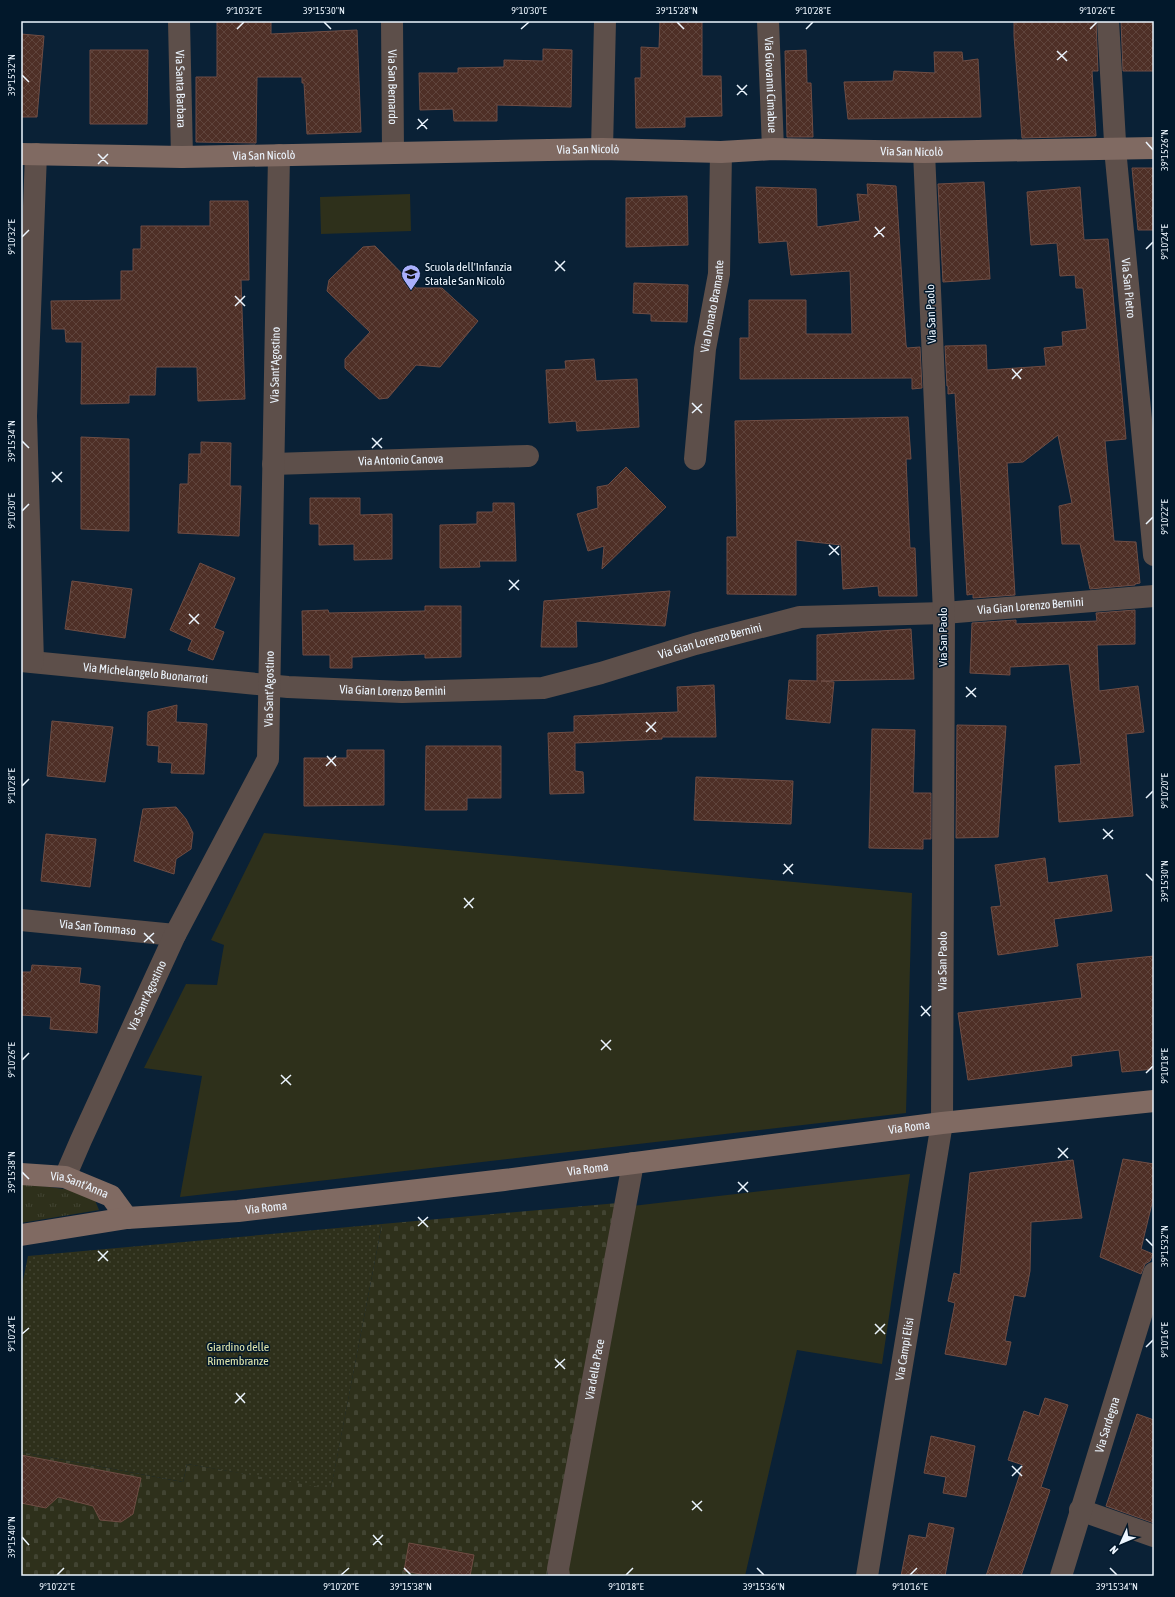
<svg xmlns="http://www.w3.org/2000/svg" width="1175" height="1597" font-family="'Asap Condensed',sans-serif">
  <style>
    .grass { fill: #2e301b }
    .cemetery { fill: url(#cemetery-stones) }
    .park { fill: url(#park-tufts) }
    .garden { fill: url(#garden-dots) }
    .building { fill: url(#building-cross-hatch); stroke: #6f4d44 }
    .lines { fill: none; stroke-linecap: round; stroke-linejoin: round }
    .street { stroke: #5d4f4a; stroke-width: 22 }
    .secondary { stroke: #806a62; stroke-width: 22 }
    .ticks { fill: none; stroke: #edf6ff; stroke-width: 1.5 }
    .labels { text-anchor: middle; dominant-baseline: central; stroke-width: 3; stroke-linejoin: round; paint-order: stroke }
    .street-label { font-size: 12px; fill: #edf6ff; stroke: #02182b }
    .poi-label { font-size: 12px; fill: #edf6ff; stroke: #02182b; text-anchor: start }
    .park-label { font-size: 12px; fill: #e2e7ad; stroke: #02182b }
    .neatline { fill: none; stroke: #edf6ff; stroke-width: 1.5 }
    .ticks-label { font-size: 10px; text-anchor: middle; fill: #edf6ff }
  </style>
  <defs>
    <pattern id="cemetery-stones" width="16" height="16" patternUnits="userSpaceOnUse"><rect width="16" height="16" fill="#2e301b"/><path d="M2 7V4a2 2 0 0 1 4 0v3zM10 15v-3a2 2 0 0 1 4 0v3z" fill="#424432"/></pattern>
    <pattern id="park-tufts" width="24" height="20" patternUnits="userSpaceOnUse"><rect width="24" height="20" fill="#2e301b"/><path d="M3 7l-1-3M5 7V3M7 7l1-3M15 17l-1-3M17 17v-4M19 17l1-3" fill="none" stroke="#424432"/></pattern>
    <pattern id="garden-dots" width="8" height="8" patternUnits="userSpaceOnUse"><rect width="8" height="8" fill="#2e301b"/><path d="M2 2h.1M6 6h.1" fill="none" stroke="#424432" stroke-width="1.8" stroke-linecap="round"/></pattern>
    <pattern id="building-cross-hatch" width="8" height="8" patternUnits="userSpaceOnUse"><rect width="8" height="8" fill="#4e2f26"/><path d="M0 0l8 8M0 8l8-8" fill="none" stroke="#5f443c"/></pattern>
  </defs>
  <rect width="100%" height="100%" fill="#0a2136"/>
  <!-- grass -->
  <g class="grass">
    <polygon points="410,194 411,231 321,234 320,197"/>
    <polygon points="264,833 912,893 906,1113 180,1197 202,1076 144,1068 186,984 217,985 224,945 211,940"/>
    <polygon points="910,1174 882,1364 797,1350 745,1576 567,1576 632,1206"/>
  </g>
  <!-- cemetery -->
  <polygon class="cemetery" points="618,1203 547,1576 21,1576 21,1452 183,1482 187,1464 331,1488 382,1224"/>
  <!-- park -->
  <polygon class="park" points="21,1183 92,1193 99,1210 21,1223"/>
  <!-- garden -->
  <polygon class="garden" points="382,1224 331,1489 187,1464 183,1482 21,1452 21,1290 28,1256"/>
  <!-- building -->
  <g class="building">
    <polygon points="217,21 271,21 271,34 357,30 361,132 307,134 304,83 302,83 302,77 257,77 256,143 196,142 196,77 217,77"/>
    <polygon points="660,21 702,21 702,76 721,76 722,116 685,117 685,127 636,128 635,78 641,78 641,47 659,48"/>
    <polygon points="1014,21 1096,21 1098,71 1092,71 1096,136 1022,138 1014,36"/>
    <polygon points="1121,21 1154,21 1154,71 1123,71"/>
    <polygon points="21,34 44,36 37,117 21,117"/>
    <polygon points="543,49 572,50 571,107 497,105 497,121 454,121 453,109 420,110 419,73 458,73 458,68 504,67 504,60 543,61"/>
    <polygon points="90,50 148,50 147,124 90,124"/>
    <polygon points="806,50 807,83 811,83 813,137 787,137 785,51"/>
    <polygon points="934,52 962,52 963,61 978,59 981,117 848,119 844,82 893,81 894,71 935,73"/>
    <polygon points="1132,168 1154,168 1154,230 1138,230"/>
    <polygon points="984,182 990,279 943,282 938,184"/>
    <polygon points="867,184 896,186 906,345 907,348 920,347 922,388 912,389 912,378 740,379 740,338 749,338 749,300 806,300 806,334 852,334 850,271 791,275 787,241 759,243 756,187 816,189 817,227 860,221 857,194 868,195"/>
    <polygon points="1080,187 1084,240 1108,239 1126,439 1105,441 1114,541 1136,542 1140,583 1135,584 1135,585 1090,589 1080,544 1062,544 1059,506 1072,503 1058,435 1023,462 1007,463 1015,595 973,598 973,594 967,595 955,393 948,394 948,386 947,386 945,346 986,345 987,370 1046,366 1044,348 1063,346 1062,332 1087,329 1083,288 1076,288 1075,275 1060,276 1057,243 1031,245 1027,192"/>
    <polygon points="687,196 688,245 626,247 626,198"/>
    <polygon points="210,201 248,201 249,280 241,280 245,399 198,401 197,367 156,367 155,395 129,395 129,403 81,404 82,342 66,342 65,329 52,329 51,301 121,300 121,271 133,271 133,249 141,249 141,226 210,226"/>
    <polygon points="375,246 416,288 442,288 478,321 440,367 416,365 388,398 379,399 345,368 345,359 370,332 327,291 329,280 363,247"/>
    <polygon points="634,283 688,285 687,322 651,321 651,314 633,313"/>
    <polygon points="594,359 596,381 637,379 639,427 577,431 576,421 549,423 546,370 566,369 565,361"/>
    <polygon points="908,417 911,459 906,459 910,548 915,548 917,596 879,596 878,586 843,589 841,545 796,540 796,595 727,594 727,537 737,537 735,421"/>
    <polygon points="81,437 129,439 129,531 81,529"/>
    <polygon points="201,442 231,443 230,486 241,486 239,536 178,533 180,484 188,484 189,454 201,454"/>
    <polygon points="626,467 666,507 602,569 604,546 588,551 577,514 598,508 597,487 608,485"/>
    <polygon points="310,498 360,498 360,515 392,514 392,559 354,560 354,544 319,545 319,524 310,524"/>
    <polygon points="493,503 514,503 516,561 479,561 480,567 440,568 440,525 477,524 477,512 493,512"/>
    <polygon points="200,563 235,578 214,628 224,632 213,660 188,650 192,640 170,630"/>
    <polygon points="72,581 132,589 125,638 65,629"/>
    <polygon points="670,591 665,626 576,621 577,647 541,647 544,601"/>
    <polygon points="425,606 461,606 461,657 425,658 425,654 352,657 352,668 330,668 330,655 303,655 302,611 328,610 329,613 425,611"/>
    <polygon points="1135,610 1135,644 1097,645 1099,691 1138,686 1144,732 1126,734 1133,816 1059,822 1055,766 1081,764 1069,664 1010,667 1010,675 970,673 972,623 1016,620 1016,624 1097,621 1096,613"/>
    <polygon points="911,629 914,679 821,681 834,682 830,723 786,719 789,680 817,681 817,635"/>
    <polygon points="714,685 716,737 662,737 662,739 575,743 575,771 583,772 584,793 550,794 548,733 574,732 574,716 678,712 677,687"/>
    <polygon points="177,705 176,722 207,724 204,774 171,773 172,763 158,762 159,746 147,745 148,712"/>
    <polygon points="52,721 113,727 105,782 47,776"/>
    <polygon points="957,725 1006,726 998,837 956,838"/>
    <polygon points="872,729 915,730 913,793 931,793 931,839 923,839 923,849 869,848"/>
    <polygon points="426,746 501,746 501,798 467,798 467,810 425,810"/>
    <polygon points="347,750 384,750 384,805 304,806 304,758 347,758"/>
    <polygon points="696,777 793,781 791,824 694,820"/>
    <polygon points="176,807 186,819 193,833 191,849 176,859 174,874 134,861 143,809"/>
    <polygon points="46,834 96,839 90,887 41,881"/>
    <polygon points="1045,858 1048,883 1107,875 1112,911 1054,919 1058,946 998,955 991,907 1001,906 995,865"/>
    <polygon points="1154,956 1154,1069 1122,1072 1119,1050 1071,1056 1072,1066 968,1080 958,1013 1082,998 1077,964"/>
    <polygon points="32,965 81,968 79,983 100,986 97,1033 50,1029 51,1017 21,1015 21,972 31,972"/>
    <polygon points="1123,1159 1154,1164 1154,1195 1141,1249 1153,1254 1150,1261 1145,1264 1141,1274 1100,1257"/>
    <polygon points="1073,1160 1082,1218 1031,1222 1030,1271 1025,1297 1014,1295 1005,1341 1011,1342 1006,1365 945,1354 955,1303 948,1301 954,1273 960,1275 970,1173"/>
    <polygon points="1045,1398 1068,1405 1041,1487 1050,1490 1021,1576 986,1576 1023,1465 1008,1460 1024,1411 1039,1416"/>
    <polygon points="1137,1414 1154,1420 1154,1523 1106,1506"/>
    <polygon points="931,1436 975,1446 966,1497 943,1493 946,1477 924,1473"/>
    <polygon points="21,1455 141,1478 133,1514 121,1522 100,1520 93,1506 58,1497 46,1508 21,1503"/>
    <polygon points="929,1523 954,1528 945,1576 901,1576 909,1535 926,1538"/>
    <polygon points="409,1543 474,1555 470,1576 431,1576 404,1571"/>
  </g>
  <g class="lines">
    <!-- street -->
    <g class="street">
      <path id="s1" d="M179 21 182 157"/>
      <path id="s2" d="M392 21 393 153"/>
      <path id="s3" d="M768 21 773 149"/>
      <path id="s4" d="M1108 21 1116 159 1154 555"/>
      <polyline points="602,149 605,21"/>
      <path id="s5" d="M695 459 705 349 719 274 721 152"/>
      <path id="s6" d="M273 464 528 456"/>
      <path id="s7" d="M21 661 288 687 402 692 543 688 601 673 695 644 800 617 944 613 1154 596"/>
      <polyline points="33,662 26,416 36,154"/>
      <path id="s8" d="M21 920 175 935"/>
      <path id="s9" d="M65 1177 81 1140 175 935 268 759 279 155"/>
      <polyline points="1080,1510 1154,1536"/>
      <path id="s10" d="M559 1576 558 1569 633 1163"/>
      <path id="s11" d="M867 1576 942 1123 944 613 924 152"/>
      <path id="s12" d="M1061 1576 1154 1273"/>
    </g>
    <!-- secondary -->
    <g class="secondary">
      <path id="s13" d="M21 154 182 157 602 149 721 152 773 149 924 152 1154 148"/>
      <path id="s14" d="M21 1174 65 1177 111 1196 127 1218"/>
      <path id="s15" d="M21 1235 127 1218 238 1211 504 1180 942 1123 1154 1101"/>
    </g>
  </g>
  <!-- ticks -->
  <path class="ticks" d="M324 22 331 29M677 22 684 29M237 29 244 22M521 29 529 22M806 29 813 22M1090 29 1097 22M1057 51 1067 61M1057 60 1067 51M22 75 29 82M737 85 747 95M737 95 747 85M418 119 427 129M417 129 428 119M1146 142 1153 150M98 154 108 164M98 164 108 154M875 227 884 237M22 237 29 230M874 237 885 227M1146 249 1153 242M555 261 565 271M555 271 565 261M235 296 245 306M235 306 245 296M1012 369 1021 379M1012 379 1022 369M692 403 702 413M692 413 702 404M372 438 382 448M22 441 29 448M372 448 382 438M52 472 62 482M52 482 62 472M22 511 29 504M1146 524 1153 517M829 545 839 555M829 555 839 546M509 580 519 590M509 590 519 580M189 614 199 624M189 624 199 614M966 687 976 697M966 697 976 688M646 722 656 732M646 732 656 722M327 756 336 766M326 766 336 756M22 786 29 779M1146 798 1153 791M1103 829 1113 839M1103 839 1113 830M784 864 793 874M783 874 793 864M1146 874 1153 881M464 898 473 908M464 908 474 898M144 933 154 943M144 942 154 933M921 1006 930 1016M921 1016 931 1006M601 1040 611 1050M601 1050 611 1040M22 1060 29 1053M1146 1073 1153 1066M281 1075 291 1085M281 1084 291 1075M1058 1148 1068 1158M1058 1158 1068 1148M22 1172 29 1179M738 1182 748 1192M738 1192 748 1182M418 1217 428 1227M418 1226 428 1217M1146 1239 1153 1246M98 1251 108 1261M98 1261 108 1251M875 1324 885 1334M22 1334 29 1328M875 1334 885 1324M1146 1347 1153 1340M555 1359 565 1369M555 1368 565 1359M236 1393 245 1403M235 1403 245 1393M1012 1466 1022 1476M1012 1476 1022 1466M692 1501 702 1511M692 1510 702 1501M373 1535 382 1545M22 1537 29 1545M373 1545 383 1535M404 1568 411 1575M757 1568 764 1575M1110 1568 1117 1575M57 1575 64 1568M341 1575 349 1568M626 1575 633 1568M910 1575 917 1568"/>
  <!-- icons -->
  <defs>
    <g id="school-pin" transform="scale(1)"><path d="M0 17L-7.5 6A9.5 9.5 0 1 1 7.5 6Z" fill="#a9b0fc" stroke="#02182b"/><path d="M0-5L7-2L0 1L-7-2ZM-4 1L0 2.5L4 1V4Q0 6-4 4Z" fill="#111"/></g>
  </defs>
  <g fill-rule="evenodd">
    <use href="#school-pin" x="411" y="274"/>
  </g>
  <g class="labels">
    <!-- street labels -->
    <g class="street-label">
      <text stroke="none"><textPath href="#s3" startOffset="64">Via Giovanni Cimabue</textPath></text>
      <text stroke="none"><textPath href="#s2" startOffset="66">Via San Bernardo</textPath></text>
      <text stroke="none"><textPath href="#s1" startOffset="68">Via Santa Barbara</textPath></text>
      <text stroke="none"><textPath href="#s13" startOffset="567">Via San Nicolò</textPath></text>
      <text stroke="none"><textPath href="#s13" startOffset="891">Via San Nicolò</textPath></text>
      <text stroke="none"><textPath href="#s13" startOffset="243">Via San Nicolò</textPath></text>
      <text stroke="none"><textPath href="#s4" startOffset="268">Via San Pietro</textPath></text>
      <text stroke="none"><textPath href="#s5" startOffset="154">Via Donato Bramante</textPath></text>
      <text transform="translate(931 314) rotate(-92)">Via San Paolo</text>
      <text stroke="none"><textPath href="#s9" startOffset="859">Via Sant'Agostino</textPath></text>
      <text stroke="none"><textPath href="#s6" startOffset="128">Via Antonio Canova</textPath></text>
      <text stroke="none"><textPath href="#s7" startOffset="1021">Via Gian Lorenzo Bernini</textPath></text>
      <text transform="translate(943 637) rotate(-90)">Via San Paolo</text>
      <text stroke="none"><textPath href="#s7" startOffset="697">Via Gian Lorenzo Bernini</textPath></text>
      <text stroke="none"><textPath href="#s7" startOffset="125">Via Michelangelo Buonarroti</textPath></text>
      <text stroke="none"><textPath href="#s9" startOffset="535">Via Sant'Agostino</textPath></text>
      <text stroke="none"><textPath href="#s7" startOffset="373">Via Gian Lorenzo Bernini</textPath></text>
      <text stroke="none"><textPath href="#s8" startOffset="77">Via San Tommaso</textPath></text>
      <text stroke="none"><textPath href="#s11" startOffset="621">Via San Paolo</textPath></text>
      <text stroke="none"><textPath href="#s9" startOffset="199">Via Sant'Agostino</textPath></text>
      <text stroke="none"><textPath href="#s15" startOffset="895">Via Roma</textPath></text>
      <text stroke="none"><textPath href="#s15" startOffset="571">Via Roma</textPath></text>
      <text stroke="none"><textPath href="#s14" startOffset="60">Via Sant'Anna</textPath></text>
      <text stroke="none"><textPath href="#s15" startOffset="247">Via Roma</textPath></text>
      <text stroke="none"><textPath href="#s11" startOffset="230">Via Campi Elisi</textPath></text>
      <text stroke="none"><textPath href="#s10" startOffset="210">Via della Pace</textPath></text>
      <text stroke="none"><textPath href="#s12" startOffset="158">Via Sardegna</textPath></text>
    </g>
    <!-- poi labels -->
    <g class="poi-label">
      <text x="425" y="267">Scuola dell'Infanzia<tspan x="425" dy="14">Statale San Nicolò</tspan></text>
    </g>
    <!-- park labels -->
    <g class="park-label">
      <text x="238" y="1347">Giardino delle<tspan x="238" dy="14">Rimembranze</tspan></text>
    </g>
  </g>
  <!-- border -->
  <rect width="1175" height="1597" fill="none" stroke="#02182b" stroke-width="44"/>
  <!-- north arrow -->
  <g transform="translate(1121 1543) rotate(226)" stroke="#02182b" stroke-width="3" paint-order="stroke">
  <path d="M0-3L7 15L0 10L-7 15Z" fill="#edf6ff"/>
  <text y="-6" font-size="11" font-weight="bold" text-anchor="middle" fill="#edf6ff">N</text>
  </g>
  <rect x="22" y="22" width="1131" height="1553" class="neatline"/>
  <g class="ticks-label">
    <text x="244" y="14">9°10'32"E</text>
    <text x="324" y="14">39°15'30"N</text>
    <text x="529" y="14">9°10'30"E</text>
    <text x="677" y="14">39°15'28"N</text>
    <text x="813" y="14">9°10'28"E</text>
    <text x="1097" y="14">9°10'26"E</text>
    <text transform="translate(11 75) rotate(-90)" y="4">39°15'32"N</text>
    <text transform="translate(1164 150) rotate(-90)" y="4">39°15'26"N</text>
    <text transform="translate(11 237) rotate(-90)" y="4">9°10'32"E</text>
    <text transform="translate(1164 242) rotate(-90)" y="4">9°10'24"E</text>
    <text transform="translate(11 441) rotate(-90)" y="4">39°15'34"N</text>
    <text transform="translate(11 511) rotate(-90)" y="4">9°10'30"E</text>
    <text transform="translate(1164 517) rotate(-90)" y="4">9°10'22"E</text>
    <text transform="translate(11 786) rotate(-90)" y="4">9°10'28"E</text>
    <text transform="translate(1164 791) rotate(-90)" y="4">9°10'20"E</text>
    <text transform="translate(1164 881) rotate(-90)" y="4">39°15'30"N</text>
    <text transform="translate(11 1060) rotate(-90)" y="4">9°10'26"E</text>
    <text transform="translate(1164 1066) rotate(-90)" y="4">9°10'18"E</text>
    <text transform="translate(11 1172) rotate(-90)" y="4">39°15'38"N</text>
    <text transform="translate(1164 1246) rotate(-90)" y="4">39°15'32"N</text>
    <text transform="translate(11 1334) rotate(-90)" y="4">9°10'24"E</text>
    <text transform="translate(1164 1340) rotate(-90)" y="4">9°10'16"E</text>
    <text transform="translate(11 1537) rotate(-90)" y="4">39°15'40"N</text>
    <text x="57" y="1590">9°10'22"E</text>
    <text x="341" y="1590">9°10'20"E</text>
    <text x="411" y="1590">39°15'38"N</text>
    <text x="626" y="1590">9°10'18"E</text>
    <text x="764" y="1590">39°15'36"N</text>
    <text x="910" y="1590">9°10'16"E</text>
    <text x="1117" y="1590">39°15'34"N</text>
  </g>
</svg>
